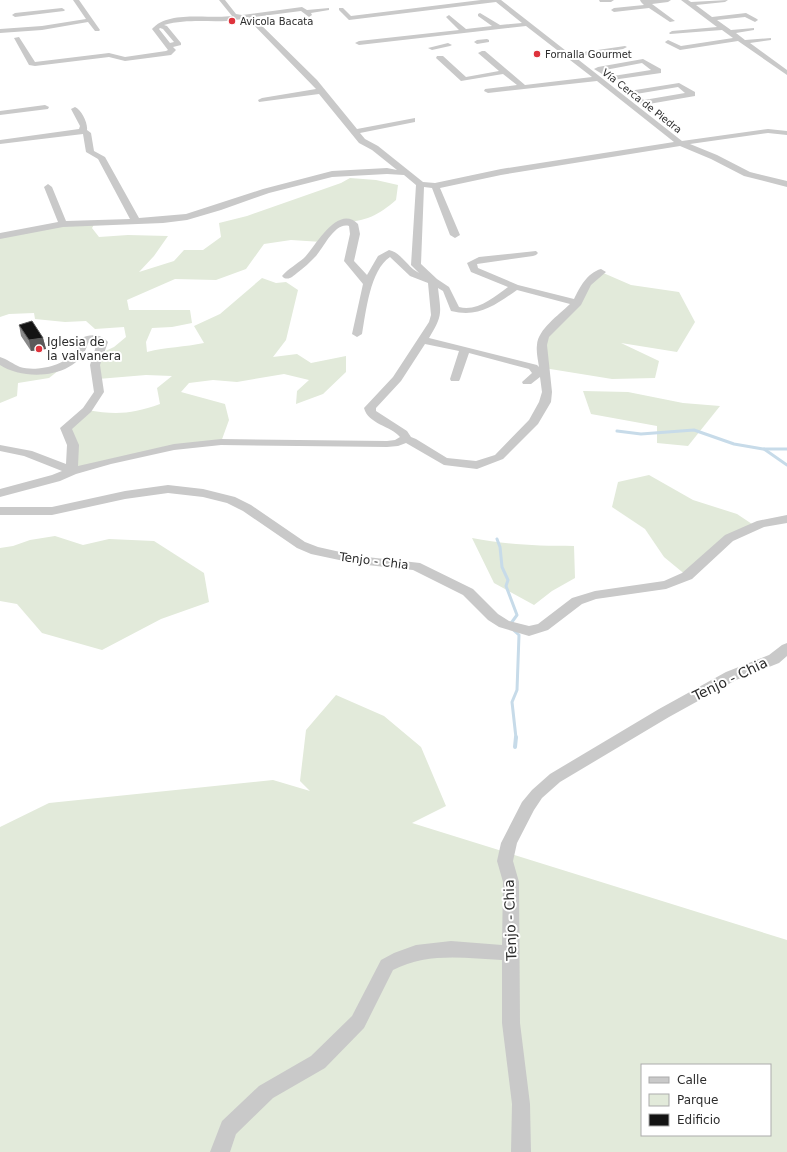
<svg xmlns="http://www.w3.org/2000/svg" width="787" height="1152" font-family="'DejaVu Sans',sans-serif">
  <style>
    .green { fill: #e2eada; fill-rule: evenodd }
    .lines { fill: none; stroke-linecap: round; stroke-linejoin: round }
    .stream-far1 { stroke: #c7dbe9; stroke-width: 3 }
    .stream { stroke: #c7dbe9; stroke-width: 4 }
    .minor { fill: #c9c9c9; fill-rule: evenodd }
    .wall { fill: #898989 }
    .shaded-wall { fill: #5a5a5a }
    .building { fill: #131313; stroke: #5a5a5a }
    .poi-dot { fill: #de333c; stroke: #fff; stroke-width: 1.5 }
    .labels { text-anchor: middle; dominant-baseline: central; stroke-width: 4; stroke-linejoin: round; paint-order: stroke }
    .far-poi-label { font-size: 10px; fill: #2c2c2c; stroke: #fff; text-anchor: start }
    .far-street-label { font-size: 10px; fill: #2c2c2c; stroke: #fff }
    .poi-label { font-size: 12px; fill: #2c2c2c; stroke: #fff; text-anchor: start }
    .street-label { font-size: 12px; fill: #2c2c2c; stroke: #fff }
    .near-street-label { font-size: 14px; fill: #2c2c2c; stroke: #fff }
  </style>
  <rect width="100%" height="100%" fill="#fff"/>
  <!-- green -->
  <g class="green">
    <path d="M350 178 376 180 398 185 396 200C379 215 365 222 341 222L322 242 291 240 264 244 246 269 216 280 175 279 127 300 129 310H190L192 323 172 327 152 328 146 342 147 352C166 347 185 347 204 343L194 326 220 314 262 278 276 283 286 282 298 290 286 340 273 357 297 354 311 363 346 356V372L323 394 296 404 297 391 309 380 284 374 237 382 213 380 189 383 181 392 225 404 229 420 221 442 174 447 72 471 66 428 87 410C116 415 132 414 160 404L157 388 172 376 146 375 98 379 99 354 114 347 126 337 124 327 95 329 86 321 65 322 35 319 34 313 9 314 0 317V236L63 224 95 223 92 228 99 237 128 235 168 236 154 256 139 272 174 261 184 250H203L221 237 219 223 247 216 341 183Z"/>
    <polygon points="601,272 631,285 679,292 695,322 677,352 621,343 659,361 655,378 612,379 544,368 544,337"/>
    <polygon points="0,360 21,370 63,367 49,378 18,383 17,396 0,403"/>
    <polygon points="583,391 628,392 683,403 720,406 688,446 657,443 657,426 591,414"/>
    <polygon points="649,475 693,500 737,514 755,526 747,529 687,576 664,557 645,529 612,507 618,482"/>
    <polygon points="55,536 83,545 109,539 154,541 204,573 209,602 161,619 102,650 42,633 17,604 0,601 0,548 13,546 30,540"/>
    <path d="M472 538C508 545 537 546 574 546L575 578 552 591 534 605 494 583Z"/>
    <path d="M336 695 384 716 421 747 446 806 412 823 787 940V1152H0V827L49 803 273 780 310 791 300 781 306 730ZM642 1065H770V1135H642Z"/>
  </g>
  <g class="lines">
    <!-- stream-far1 -->
    <g class="stream-far1">
      <polyline points="617,431 641,434 694,430 734,444 763,449 787,449"/>
      <polyline points="764,449 787,465"/>
      <polyline points="497,539 500,547 502,567 508,580 506,586 517,615 509,626 519,635 517,690 512,702 516,738"/>
    </g>
    <!-- stream -->
    <polyline class="stream" points="515,747 516,737"/>
    <!-- minor -->
    <g class="minor">
      <polygon points="73,0 79,0 100,30 99,31 95,31 88,22 42,30 0,33 0,29 42,26 86,19"/>
      <path d="M219 0H225L236 14 242 15 302 7 307 10 329 8V10L311 13 312 15 309 17 301 11 253 17 317 80 357 129 415 118V122L360 133 365 139 378 146 423 182 435 183 501 169 674 142 597 81 488 93 484 91 485 89 517 85 503 74 461 81 436 58 437 56H443L466 77 499 71 478 53 482 51H485L525 85 592 77 526 26 359 45 355 43 359 41 459 30 446 17 449 15 466 29 492 26 478 16V14L480 13 500 25 522 23 496 2 349 20 339 10V8H343L351 16 481 0H501L570 54 625 46 627 47 623 49 575 57 682 141 768 129 787 131V135L768 133 690 144 717 155 750 172 787 181V187L744 176 711 159 680 146 501 175 440 188 460 235 455 238 450 235 432 188 424 187 421 264 437 279 449 287 459 307C477 312 494 297 508 287L471 272 467 263 479 257 536 251 538 253 536 255 533 256 477 264 478 268 518 285 574 299C580 287 587 273 601 269L606 272 591 285 581 305 549 337 547 345 552 392 551 402 538 424 503 459 477 469 444 465 406 443 398 446 387 447 221 445 174 450 111 464 76 474 60 481 0 497V489L52 475 62 471 24 456 0 451V445L32 451 66 464 67 445 60 428 83 408 94 392 90 365 97 343 93 341 88 343C79 378 26 382 0 365V357C7 359 13 364 20 367 36 372 65 366 75 351 77 347 77 342 79 339 89 334 100 333 108 342L100 365 104 392 91 412 72 429 79 445 78 466 174 444 221 439 387 441 395 440 400 437C391 426 368 424 364 408L393 377 429 322 431 315 428 283 410 276 390 257C370 270 366 312 362 334L357 337 352 334 363 284 344 261 350 234 349 226C335 222 324 247 316 256 310 262 304 268 297 273 293 276 290 280 284 278L282 276C288 269 297 264 304 258 315 247 338 203 358 224L360 234 354 261 367 275 378 256 389 250C402 253 407 267 419 273L411 265 416 185 404 175 387 174 332 177 269 193 221 210 187 220 163 223 63 227 0 239V233L58 222 44 187 48 184 52 187 66 221 130 219 98 159 86 152 83 134 0 144V140L79 129 80 126 71 109 75 107C81 109 88 123 87 130L91 133 94 151 105 157 139 218 186 214 263 189 332 171 387 168 397 170 372 150 359 143 319 94 259 102 258 100 262 98 316 89 249 20C241 19 235 20 227 21 205 22 187 19 164 25L167 26 181 43V45L173 47 176 50 171 55 125 61 109 57 35 66 29 65 14 38 19 37 35 62 109 53 125 57 166 51 168 50 152 29C168 10 209 19 232 16ZM160 28 163 29 174 42 170 43 159 29ZM438 288 443 291 451 311C479 318 495 305 517 290L570 304C559 315 538 329 537 345 536 352 538 360 539 367L537 365 429 338C443 315 441 314 438 288ZM425 344 459 351 450 379 451 381H459L460 379 469 353 529 369 532 373 522 382 523 384H531L540 377 542 392 539 402 529 420 495 455 476 461 447 458 416 439 411 437 407 431 376 411V408L401 381Z"/>
      <polygon points="599,0 614,0 611,2 600,2"/>
      <polygon points="640,0 671,0 668,2 652,4 675,21 670,22 649,8 614,12 611,10 614,8 644,5 641,2"/>
      <polygon points="681,0 688,0 691,2 728,0 725,2 696,5 712,17 746,13 757,19 758,20 755,22 745,17 717,20 731,30 754,28 754,30 736,33 745,40 771,38 771,40 750,43 787,70 787,75 738,41 680,50 666,43 665,42 668,40 681,46 733,38 722,30 670,34 669,33 672,31 717,27"/>
      <polygon points="62,8 65,10 64,11 15,17 12,15 15,13"/>
      <polygon points="487,39 489,40 489,42 477,44 474,42 477,40"/>
      <polygon points="448,43 452,45 450,46 432,50 428,48"/>
      <path d="M643 59 661 69V73L612 80 594 69 598 67ZM642 63 651 70 613 76 605 70Z"/>
      <path d="M679 83 695 92V96L643 105 625 93 629 91ZM678 87 685 93 644 100 636 94Z"/>
      <polygon points="45,105 49,107 48,109 0,115 0,111"/>
      <polygon points="168,485 203,489 235,497 251,505 305,542 318,547 358,556 420,563 473,589 498,614 509,621 529,626 538,624 572,598 595,591 664,581 682,573 725,535 757,521 787,515 787,523 764,527 733,541 692,579 666,589 596,599 582,604 548,630 529,636 499,627 488,620 463,595 413,570 358,564 311,554 297,548 243,511 227,503 203,497 168,493 125,499 52,515 0,515 0,507 52,507 125,491"/>
      <path d="M787 643V656L779 663 736 680 669 717 560 782 542 798 534 810 517 843 513 861 519 882 520 1023 530 1104 531 1152H511L512 1104 502 1023V960C465 958 427 952 393 970L364 1028 325 1068 273 1098 236 1134 230 1152H210L222 1121 259 1086 311 1056 352 1016 381 960 394 953 416 945 451 941 502 945 503 882 497 861 501 843 522 802 532 790 550 774 659 709 726 672 769 655 782 645Z"/>
    </g>
  </g>
  <!-- wall -->
  <polygon class="wall" points="19,325 43,338 46,349 31,351 21,336"/>
  <!-- shaded-wall -->
  <polygon class="shaded-wall" points="43,338 46,349 31,351 29,340"/>
  <!-- building -->
  <polygon class="building" points="32,321 43,338 29,340 19,325"/>
  <!-- markers -->
  <g class="poi-dot">
    <circle cx="232" cy="21" r="4"/>
    <circle cx="537" cy="54" r="4"/>
    <circle cx="39" cy="349" r="4"/>
  </g>
  <g class="labels">
    <!-- far-poi labels -->
    <g class="far-poi-label">
      <text x="240" y="21">Avicola Bacata</text>
      <text x="545" y="54">Fornalla Gourmet</text>
    </g>
    <!-- far-street labels -->
    <g class="far-street-label">
      <text transform="translate(642 101) rotate(38)">Vía Cerca de Piedra</text>
    </g>
    <!-- poi labels -->
    <g class="poi-label">
      <text x="47" y="342">Iglesia de<tspan x="47" dy="14">la valvanera</tspan></text>
    </g>
    <!-- street labels -->
    <g class="street-label">
      <text transform="translate(374 561) rotate(7)">Tenjo - Chia</text>
    </g>
    <!-- near-street labels -->
    <g class="near-street-label">
      <text transform="translate(730 679) rotate(-26)">Tenjo - Chia</text>
      <text transform="translate(510 920) rotate(-92)">Tenjo - Chia</text>
    </g>
  </g>
  <!-- legend -->
  <rect x="641" y="1064" width="130" height="72" fill="#ffffff" stroke="#ababab"/>
  <rect x="649" y="1077" width="20" height="6" fill="#c9c9c9" stroke="#ababab"/>
  <text x="677" y="1084" font-size="12" fill="#2c2c2c">Calle</text>
  <rect x="649" y="1094" width="20" height="12" fill="#e2eada" stroke="#ababab"/>
  <text x="677" y="1104" font-size="12" fill="#2c2c2c">Parque</text>
  <rect x="649" y="1114" width="20" height="12" fill="#131313" stroke="#ababab"/>
  <text x="677" y="1124" font-size="12" fill="#2c2c2c">Edificio</text>
</svg>
